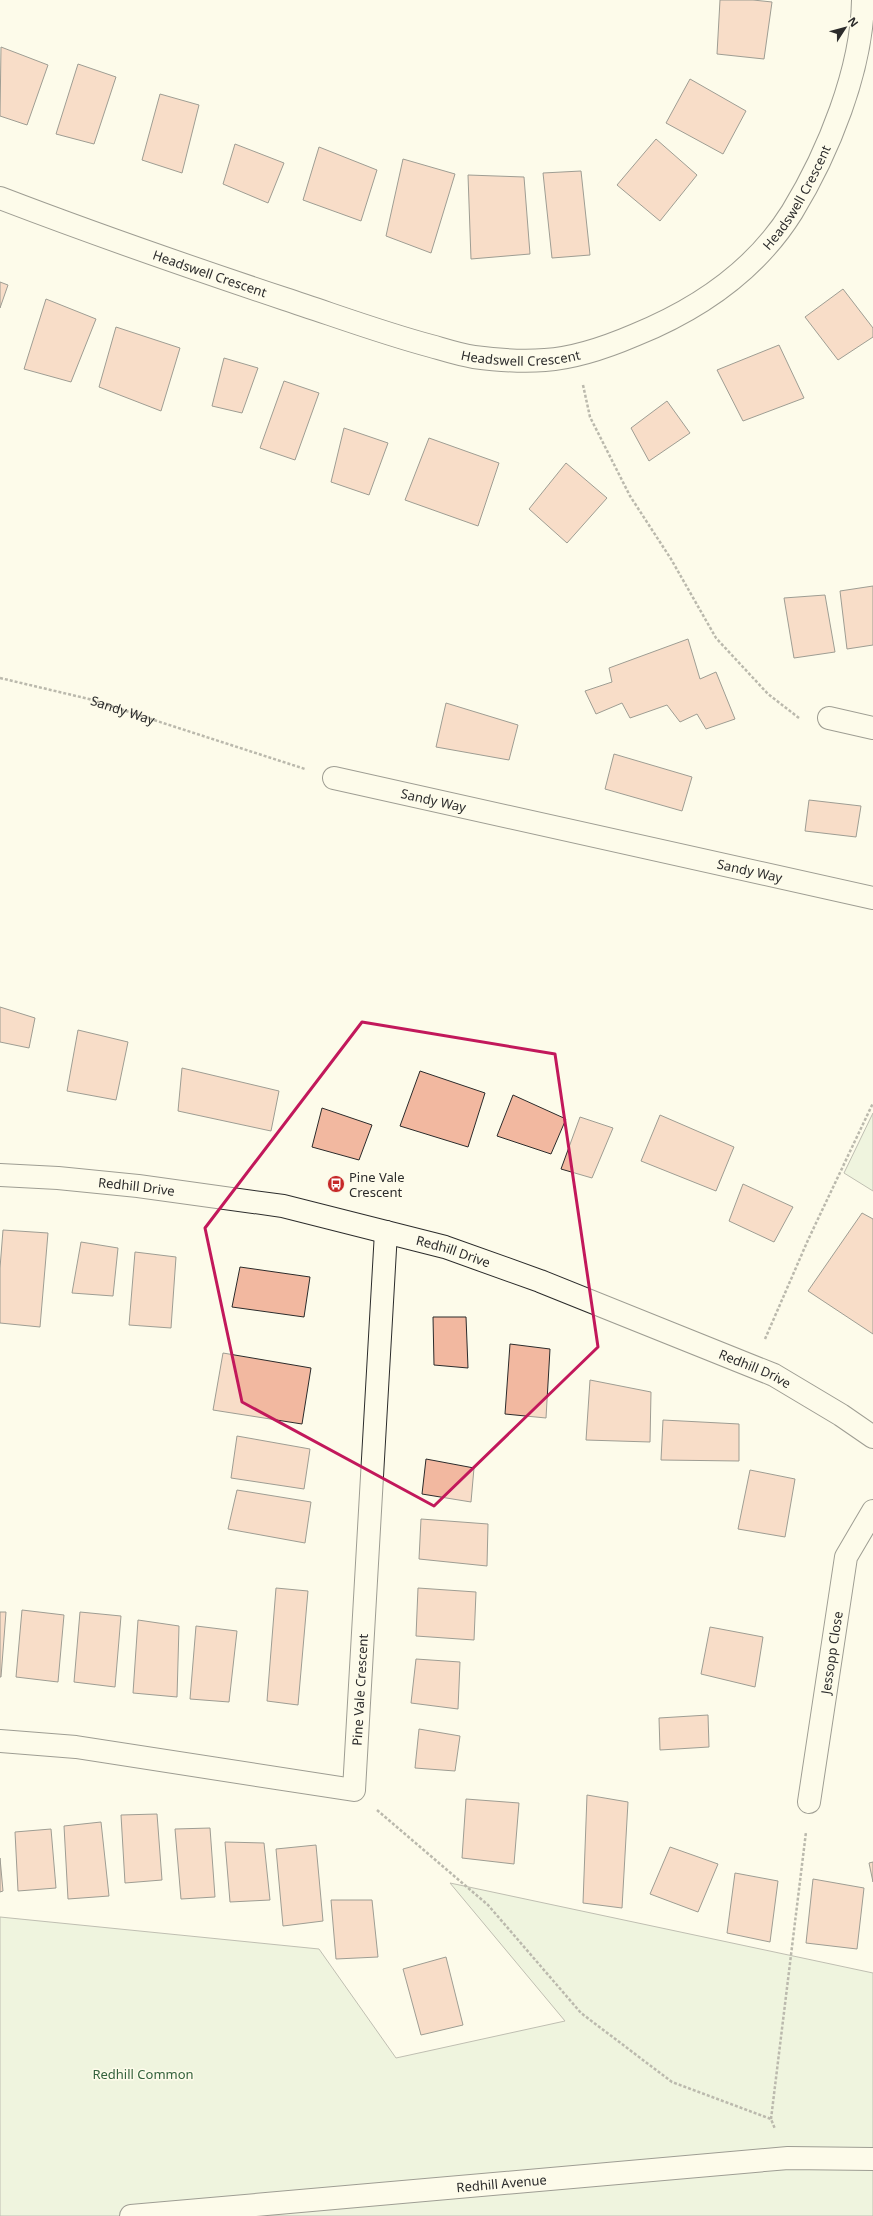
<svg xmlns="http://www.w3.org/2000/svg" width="873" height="2216" font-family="'Noto Sans',sans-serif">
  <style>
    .green { fill: #deebd1; stroke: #74746e }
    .building { fill: #f2b8a0; stroke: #2b2b2b }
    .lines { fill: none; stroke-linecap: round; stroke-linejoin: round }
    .street-casing { stroke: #2b2b2b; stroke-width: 24 }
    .primary-casing { stroke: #2b2b2b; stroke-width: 24 }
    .path { stroke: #6a6964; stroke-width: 2.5; stroke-dasharray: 3 2; stroke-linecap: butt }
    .street { stroke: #fdfbea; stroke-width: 22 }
    .primary { stroke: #fdfbea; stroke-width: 22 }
    .marked { fill: none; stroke: #c2185b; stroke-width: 3; stroke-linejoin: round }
    .labels { text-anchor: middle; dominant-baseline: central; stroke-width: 3; stroke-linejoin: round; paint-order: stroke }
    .street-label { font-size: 13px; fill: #2b2b2b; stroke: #fdfbea }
    .poi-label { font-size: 13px; fill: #2b2b2b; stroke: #fdfbea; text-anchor: start }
    .park-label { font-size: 13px; fill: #34623c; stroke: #fdfbea }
  </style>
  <rect width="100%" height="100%" fill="#fdfbea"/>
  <!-- green -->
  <g class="green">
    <polygon points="873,1113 873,1191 844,1173"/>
    <polygon points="450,1883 873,1973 873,2216 0,2216 0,1917 319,1949 396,2058 565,2021"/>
  </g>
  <!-- building -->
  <g class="building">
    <polygon points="720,0 753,0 772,2 764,59 717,54"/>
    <polygon points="1,47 48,65 27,125 0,116"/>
    <polygon points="78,64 116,77 94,144 56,134"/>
    <polygon points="690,79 746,111 723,154 666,123"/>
    <polygon points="160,94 199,105 182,173 142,160"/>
    <polygon points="656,139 697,175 660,221 617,185"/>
    <polygon points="235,144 284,163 268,203 223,184"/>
    <polygon points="319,147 377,170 361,221 303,200"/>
    <polygon points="403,159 455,174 431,253 386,236"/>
    <polygon points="581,171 590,255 552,258 543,173"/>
    <polygon points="468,175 524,177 530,254 471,259"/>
    <polygon points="0,282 8,285 0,308"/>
    <polygon points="843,289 873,328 873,337 838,360 805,317"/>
    <polygon points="46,299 96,319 71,382 24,369"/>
    <polygon points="116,327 180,348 161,411 99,387"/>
    <polygon points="779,345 804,398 743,421 717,370"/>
    <polygon points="224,358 258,368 242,413 212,406"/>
    <polygon points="284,381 319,393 295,460 260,448"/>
    <polygon points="667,401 690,433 649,461 631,428"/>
    <polygon points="344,428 388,443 369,495 331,482"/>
    <polygon points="429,438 499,463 478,526 405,500"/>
    <polygon points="566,463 607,498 567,543 529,509"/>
    <polygon points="873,586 873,645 847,649 840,591"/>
    <polygon points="825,595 835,652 794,658 784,598"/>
    <polygon points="688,639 700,679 716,672 735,719 706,729 697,714 680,722 667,705 630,718 622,703 596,714 585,691 612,682 609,668"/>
    <polygon points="446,703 518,725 509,760 436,747"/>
    <polygon points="614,754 692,777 682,811 605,789"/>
    <polygon points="809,800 861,806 856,837 805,831"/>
    <polygon points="0,1007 35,1018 29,1048 0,1042"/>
    <polygon points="78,1030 128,1042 116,1100 67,1091"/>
    <polygon points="182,1068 279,1091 271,1131 178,1111"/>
    <polygon points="420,1071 485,1093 468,1147 400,1126"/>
    <polygon points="513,1095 566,1119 551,1154 497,1136"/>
    <polygon points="322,1108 372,1125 359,1160 312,1147"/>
    <polygon points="660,1115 734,1147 716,1191 641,1161"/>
    <polygon points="580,1117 613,1128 592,1178 561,1169"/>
    <polygon points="743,1184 793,1207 774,1242 729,1221"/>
    <polygon points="862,1213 873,1219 873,1334 808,1291"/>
    <polygon points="3,1230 48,1233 40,1327 0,1323 0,1268"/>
    <polygon points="81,1242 118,1248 113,1296 72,1293"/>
    <polygon points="135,1252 176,1257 171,1328 129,1325"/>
    <polygon points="240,1267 310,1277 304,1317 232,1307"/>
    <polygon points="433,1317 466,1317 468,1368 434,1365"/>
    <polygon points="510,1344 550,1349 546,1418 505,1414"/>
    <polygon points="223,1353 311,1368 302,1424 213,1410"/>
    <polygon points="590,1380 651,1392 650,1442 586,1440"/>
    <polygon points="663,1420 739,1424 739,1461 661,1460"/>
    <polygon points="237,1436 310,1449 304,1489 231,1478"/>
    <polygon points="426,1459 474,1468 471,1502 422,1494"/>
    <polygon points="750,1470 795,1479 785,1537 738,1529"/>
    <polygon points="237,1490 311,1502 305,1543 228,1529"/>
    <polygon points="421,1519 488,1524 487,1566 419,1559"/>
    <polygon points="276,1588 308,1591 298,1705 267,1701"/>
    <polygon points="418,1588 476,1592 474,1640 416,1636"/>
    <polygon points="22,1610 64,1615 58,1682 16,1677"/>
    <polygon points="0,1612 6,1612 1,1677 0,1677"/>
    <polygon points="80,1612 121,1616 115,1687 74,1682"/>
    <polygon points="138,1620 179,1626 177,1697 133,1693"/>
    <polygon points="196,1626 237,1631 229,1702 190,1699"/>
    <polygon points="710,1627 763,1637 755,1687 701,1674"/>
    <polygon points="416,1659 460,1662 458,1709 411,1703"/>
    <polygon points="708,1715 709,1747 660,1750 659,1718"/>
    <polygon points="419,1729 460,1736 455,1771 415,1768"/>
    <polygon points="587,1795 628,1802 622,1908 583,1903"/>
    <polygon points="466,1799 519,1803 514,1864 462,1858"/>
    <polygon points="157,1814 162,1880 125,1883 121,1815"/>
    <polygon points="101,1822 109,1896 68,1899 64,1826"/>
    <polygon points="210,1828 215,1897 181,1899 175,1829"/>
    <polygon points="51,1829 56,1888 18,1891 15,1832"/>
    <polygon points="225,1842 264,1843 270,1900 230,1902"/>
    <polygon points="316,1845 323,1921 283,1926 276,1849"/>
    <polygon points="670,1847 718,1864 698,1912 650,1894"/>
    <polygon points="0,1858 3,1891 0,1892"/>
    <polygon points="873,1862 873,1882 869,1863"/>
    <polygon points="735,1873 778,1881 770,1942 727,1933"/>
    <polygon points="813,1879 864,1888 857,1949 806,1943"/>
    <polygon points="331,1900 372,1900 378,1957 336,1959"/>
    <polygon points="446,1957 463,2025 421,2035 403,1969"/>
  </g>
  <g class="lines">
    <!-- street casing -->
    <g class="street-casing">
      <g id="street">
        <path id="s2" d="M0 198C94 234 189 267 285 299 334 315 382 333 431 346 445 350 460 355 474 357 497 360 522 362 545 360 576 358 607 347 635 335 699 309 755 271 792 212 828 153 862 70 863 0"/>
        <polyline points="829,718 873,728"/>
        <path id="s3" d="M334 778 873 898"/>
        <path id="s4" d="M0 1175 58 1178 138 1186 283 1206 445 1247 540 1281 774 1375 841 1415 873 1437"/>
        <path id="s5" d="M0 1741 76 1747 354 1790 386 1232"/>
        <path id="s6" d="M809 1802 846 1557 873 1511"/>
      </g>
    </g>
    <!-- primary casing -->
    <g class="primary-casing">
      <g id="primary">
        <path id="s7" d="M131 2216 788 2158 873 2159"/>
      </g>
    </g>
    <!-- path -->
    <g class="path">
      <polyline points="583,385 590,417 630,496 671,559 716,638 768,694 799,718"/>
      <path id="s1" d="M0 678 89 699 305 769"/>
      <polyline points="765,1339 808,1240 873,1103"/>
      <polyline points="377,1810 488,1905 581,2013 672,2082 771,2119 775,2129"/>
      <polyline points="771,2119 806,1832"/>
    </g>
    <!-- street -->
    <use href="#street" class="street"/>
    <!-- primary -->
    <use href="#primary" class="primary"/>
  </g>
  <!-- marked area -->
  <path d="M0 0H873V2216H0ZM362 1022 555 1054 598 1347 434 1506 242 1402 205 1228Z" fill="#fdfbea" fill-opacity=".55" fill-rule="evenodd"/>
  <path class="marked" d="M362 1022 555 1054 598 1347 434 1506 242 1402 205 1228Z"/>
  <!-- icons -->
  <defs>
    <g id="bus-disc" transform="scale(0.9)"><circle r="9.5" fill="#c62828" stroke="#fdfbea"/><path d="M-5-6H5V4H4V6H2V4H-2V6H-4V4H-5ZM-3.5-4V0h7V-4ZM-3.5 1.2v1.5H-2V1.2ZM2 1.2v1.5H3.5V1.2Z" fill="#fff"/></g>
  </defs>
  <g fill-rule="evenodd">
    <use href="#bus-disc" x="336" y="1184"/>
  </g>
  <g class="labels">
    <!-- street labels -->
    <g class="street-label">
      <text stroke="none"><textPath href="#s2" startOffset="883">Headswell Crescent</textPath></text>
      <text stroke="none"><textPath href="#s2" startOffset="223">Headswell Crescent</textPath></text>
      <text stroke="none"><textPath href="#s2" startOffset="547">Headswell Crescent</textPath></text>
      <text stroke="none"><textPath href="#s1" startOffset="127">Sandy Way</textPath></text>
      <text stroke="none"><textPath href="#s3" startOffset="102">Sandy Way</textPath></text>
      <text stroke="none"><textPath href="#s3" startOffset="426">Sandy Way</textPath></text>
      <text stroke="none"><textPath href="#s4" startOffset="137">Redhill Drive</textPath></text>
      <text stroke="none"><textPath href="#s4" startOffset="461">Redhill Drive</textPath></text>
      <text stroke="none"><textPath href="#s4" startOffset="785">Redhill Drive</textPath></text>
      <text stroke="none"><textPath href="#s6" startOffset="151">Jessopp Close</textPath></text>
      <text stroke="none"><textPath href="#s5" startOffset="458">Pine Vale Crescent</textPath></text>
      <text stroke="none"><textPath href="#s7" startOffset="372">Redhill Avenue</textPath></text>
    </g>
    <!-- poi labels -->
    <g class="poi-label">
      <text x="349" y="1177">Pine Vale<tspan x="349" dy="15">Crescent</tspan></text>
    </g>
    <!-- park labels -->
    <g class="park-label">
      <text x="143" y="2074">Redhill Common</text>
    </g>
  </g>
  <!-- north arrow -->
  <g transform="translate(845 28) rotate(54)" stroke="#fdfbea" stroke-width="3" paint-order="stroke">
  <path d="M0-3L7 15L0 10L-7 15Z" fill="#2b2b2b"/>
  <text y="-6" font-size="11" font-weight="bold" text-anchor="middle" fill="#2b2b2b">N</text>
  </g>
</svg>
